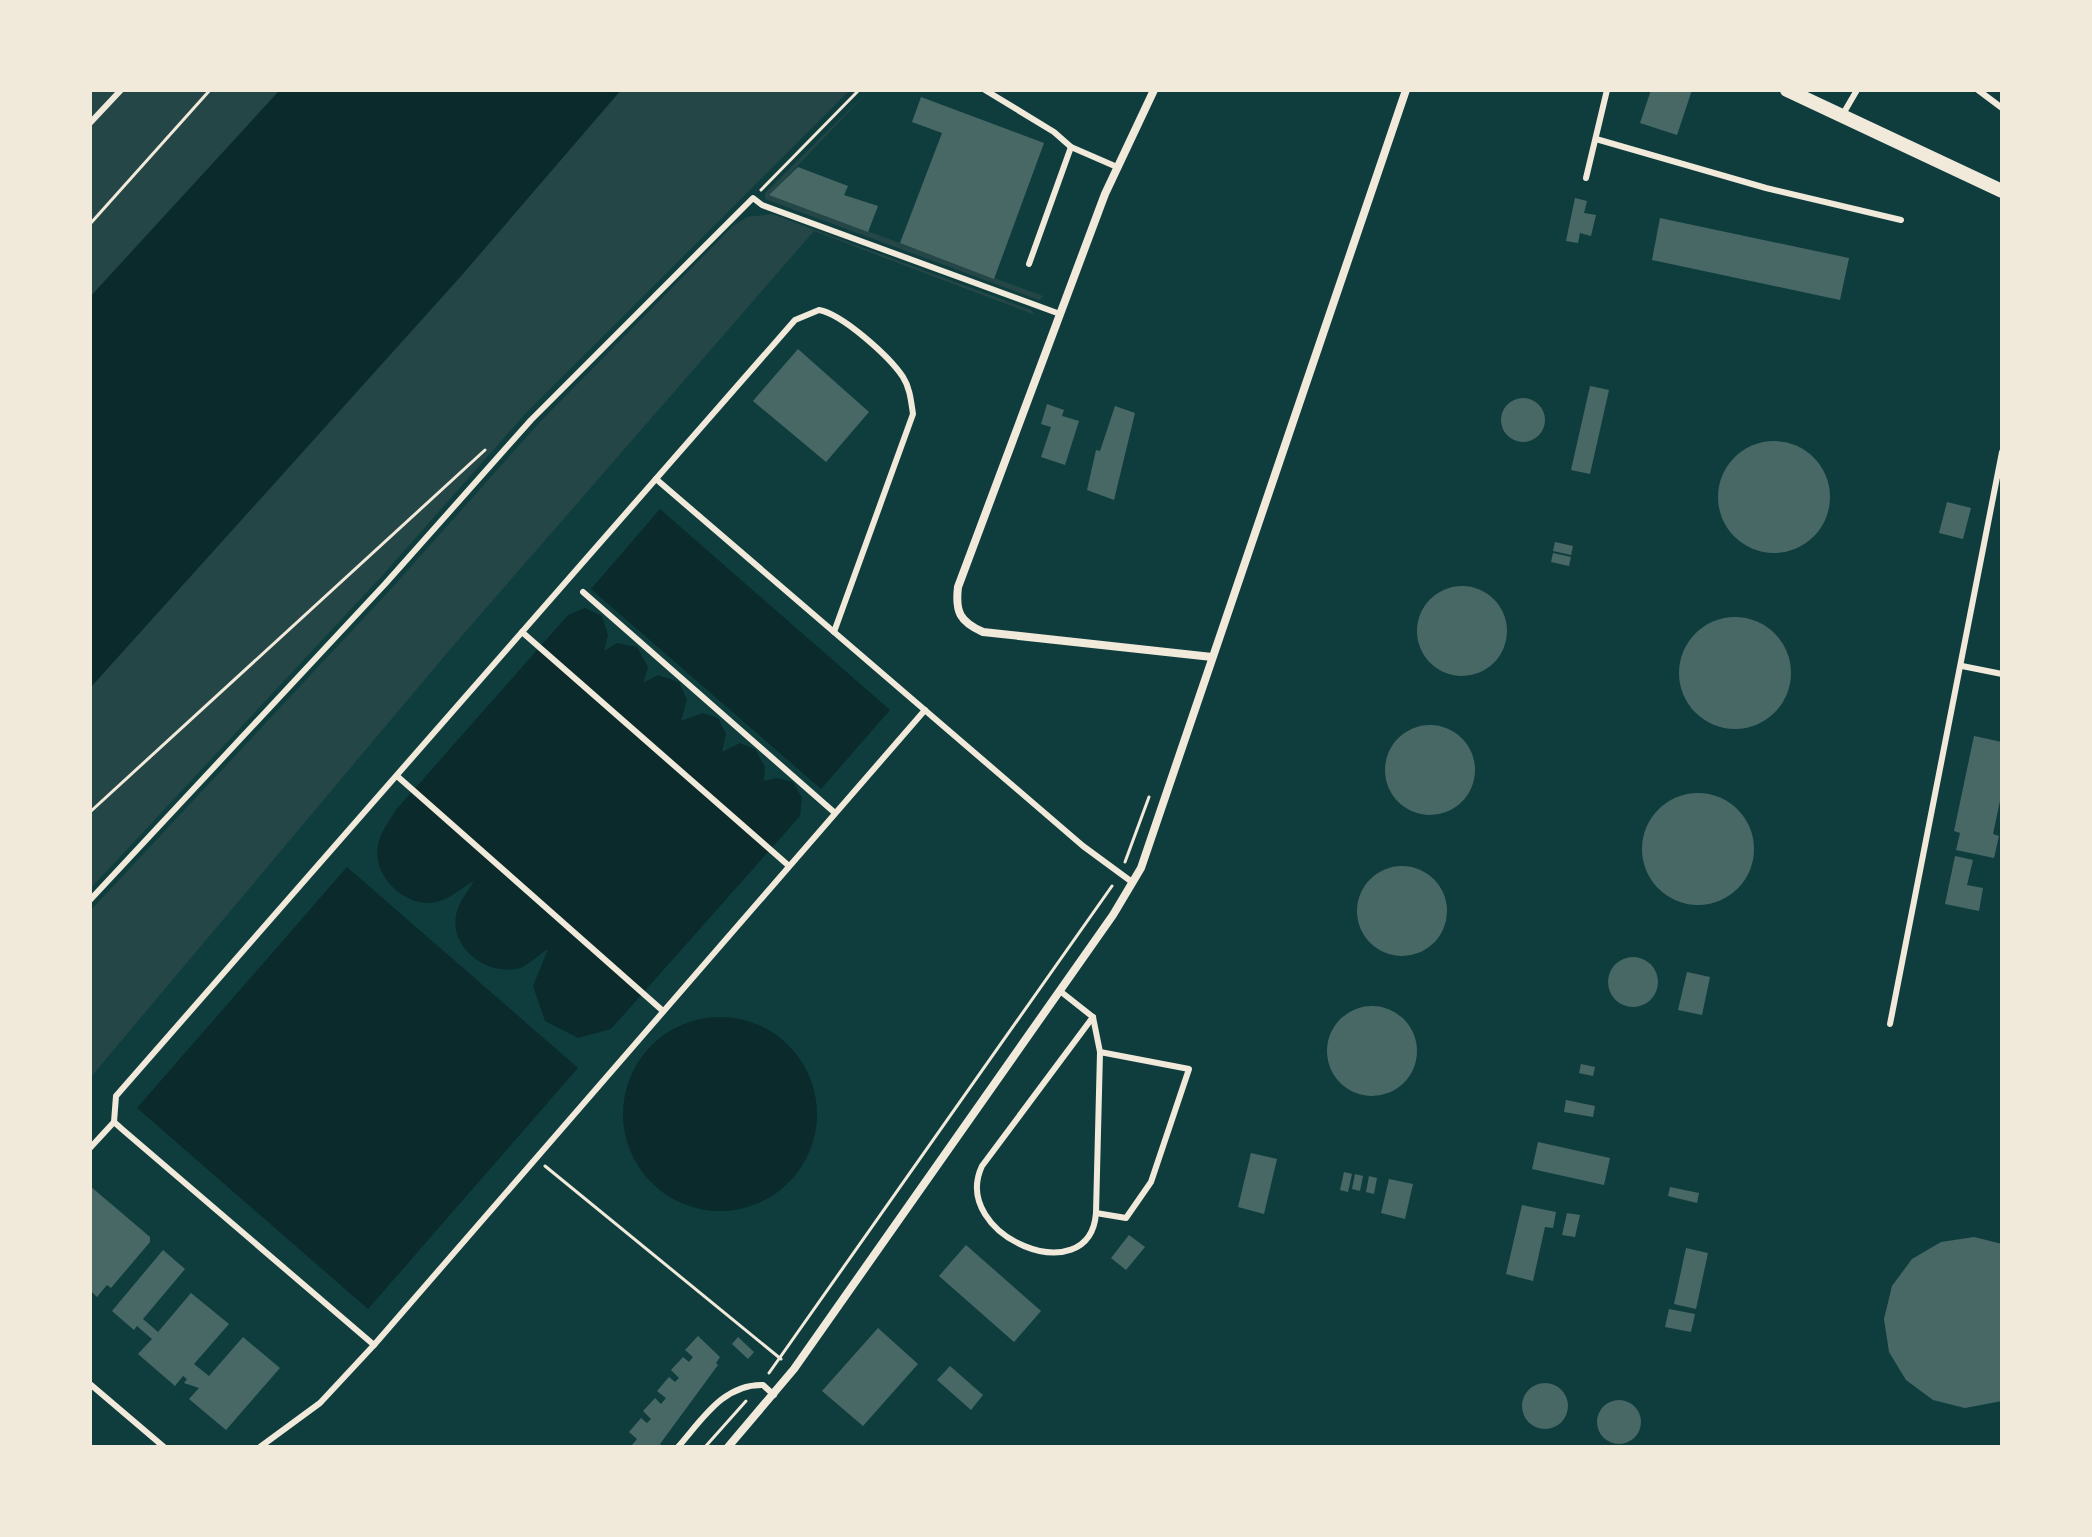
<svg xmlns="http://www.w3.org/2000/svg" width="2092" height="1537" font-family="'Alegreya Sans',sans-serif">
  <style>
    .green { fill: #244646 }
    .water { fill: #0a2a2b }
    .building { fill: #486865 }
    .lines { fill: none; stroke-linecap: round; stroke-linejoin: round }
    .path { stroke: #f1e9da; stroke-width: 3 }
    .service { stroke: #f1e9da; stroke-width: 6 }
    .minor { stroke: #f1e9da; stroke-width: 8 }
    .tertiary { stroke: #f1e9da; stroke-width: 14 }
  </style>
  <rect width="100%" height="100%" fill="#0f3d3e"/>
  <!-- green -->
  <g class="green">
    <polygon points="90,90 280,90 90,297"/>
    <polygon points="621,90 850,90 526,413 380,578 90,889 90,688 461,276"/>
    <polygon points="869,90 770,195 1043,296 1039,300 765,199 765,193"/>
    <polygon points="772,214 1031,310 1035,315 814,231 447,653 90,1078 90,911 391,589 539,423 733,226 747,217"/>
  </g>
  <!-- water -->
  <g class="water">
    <polygon points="280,90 621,90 461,276 90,688 90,297"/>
    <polygon points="660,509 890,710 821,789 591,589"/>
    <path d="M585 608 602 616 608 635 604 651 617 643 637 647 648 667 643 683 658 675 679 682 687 700 681 721 703 713 718 718 726 734 722 752 740 743 755 749 765 767 764 781 776 778 793 782 802 798 800 816 611 1029 578 1038 545 1021 533 986 548 949C539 954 527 967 517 969 483 975 445 944 458 908 461 899 469 890 474 881 461 888 446 903 429 903 398 903 368 869 380 838 383 829 390 820 395 811L568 615Z"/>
    <polygon points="347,867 578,1068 368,1309 137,1108"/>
    <circle cx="720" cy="1114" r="97"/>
  </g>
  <!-- building -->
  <g class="building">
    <polygon points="1651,90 1692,90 1677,135 1640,123"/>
    <polygon points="921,97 1044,143 994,279 900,243 942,133 912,122"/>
    <polygon points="798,167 848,186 844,195 878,206 868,232 769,195"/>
    <polygon points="1575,198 1587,201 1584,213 1596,215 1591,236 1580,233 1578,243 1566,241"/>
    <polygon points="1660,218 1849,258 1840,300 1652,260"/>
    <polygon points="798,349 869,412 826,462 753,401"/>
    <polygon points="1590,386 1609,390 1590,474 1571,470"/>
    <circle cx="1523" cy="420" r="22"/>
    <polygon points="1047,404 1064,410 1062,416 1079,421 1065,465 1041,457 1051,427 1041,424"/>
    <polygon points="1115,406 1135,413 1114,500 1087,490 1096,450 1100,451"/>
    <circle cx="1774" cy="497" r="56"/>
    <polygon points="1947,502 1971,508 1963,539 1939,533"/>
    <polygon points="1555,542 1573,546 1571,555 1553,551"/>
    <polygon points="1553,553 1571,557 1569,566 1551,562"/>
    <circle cx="1462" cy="631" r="45"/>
    <circle cx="1735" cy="673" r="56"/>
    <circle cx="1430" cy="770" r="45"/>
    <polygon points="1974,736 2002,742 2002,791 1993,834 1999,836 1994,858 1956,850 1960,833 1954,831"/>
    <circle cx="1698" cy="849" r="56"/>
    <polygon points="1955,856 1973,860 1967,885 1983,888 1979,911 1945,904"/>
    <circle cx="1402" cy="911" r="45"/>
    <circle cx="1633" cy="982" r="25"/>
    <polygon points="1687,972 1710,977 1702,1015 1678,1010"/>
    <circle cx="1372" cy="1051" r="45"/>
    <polygon points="1581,1064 1595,1067 1593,1076 1579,1073"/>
    <polygon points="1566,1100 1595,1106 1593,1117 1564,1112"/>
    <polygon points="1538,1142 1610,1158 1604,1185 1532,1169"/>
    <polygon points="1251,1153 1277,1159 1264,1214 1238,1207"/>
    <polygon points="1344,1172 1352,1174 1348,1192 1340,1190"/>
    <polygon points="1355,1174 1363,1176 1360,1191 1352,1189"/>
    <polygon points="1369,1176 1377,1178 1374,1194 1366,1192"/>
    <polygon points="1389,1179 1413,1184 1405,1219 1381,1213"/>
    <polygon points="90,1186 150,1237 150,1242 111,1288 107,1285 97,1297 90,1290"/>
    <polygon points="1670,1187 1699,1193 1697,1203 1668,1196"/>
    <polygon points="1522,1205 1556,1212 1553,1228 1545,1227 1533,1281 1506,1274"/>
    <polygon points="1567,1213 1580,1215 1575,1237 1562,1235"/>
    <polygon points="1129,1235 1145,1247 1126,1270 1111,1258"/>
    <polygon points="1974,1237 2002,1244 2002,1401 1965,1408 1933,1400 1906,1380 1889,1352 1884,1319 1892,1286 1912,1259 1941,1242"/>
    <polygon points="966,1245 1041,1311 1014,1342 939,1276"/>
    <polygon points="1686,1248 1708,1253 1696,1309 1674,1304"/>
    <polygon points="163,1250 185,1269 143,1319 158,1332 191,1293 229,1324 194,1364 209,1376 243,1337 280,1368 226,1430 189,1399 199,1388 184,1383 187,1379 183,1376 175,1386 138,1354 152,1339 137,1326 134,1330 112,1311"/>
    <polygon points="1669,1309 1695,1314 1691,1332 1665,1327"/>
    <polygon points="878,1328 918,1364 863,1426 822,1391"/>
    <polygon points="698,1336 720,1357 716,1363 718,1365 660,1444 663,1447 635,1447 632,1445 637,1439 629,1432 641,1418 647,1423 651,1419 643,1411 655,1398 661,1404 666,1398 657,1391 669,1377 675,1382 679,1378 671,1370 683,1357 689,1362 693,1357 685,1350"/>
    <polygon points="738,1337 754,1352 748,1359 732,1344"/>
    <polygon points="950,1366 983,1395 971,1410 937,1380"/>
    <circle cx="1545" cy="1406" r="23"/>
    <circle cx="1619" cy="1422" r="22"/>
  </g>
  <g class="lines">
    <!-- path -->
    <g class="path">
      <polyline points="761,190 859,90"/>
      <polyline points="90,224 210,90"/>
      <polyline points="90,812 485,450"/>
      <polyline points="1125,862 1149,797"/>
      <polyline points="545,1166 781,1359"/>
      <polyline points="769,1373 1112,886"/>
      <polyline points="705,1447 746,1401"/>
    </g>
    <!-- service -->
    <g class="service">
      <polyline points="985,90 1054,132 1071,147 1117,167"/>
      <polyline points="1978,90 2002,108"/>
      <polyline points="1843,114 1857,90"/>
      <polyline points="90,123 121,90"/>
      <polyline points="1596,139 1766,188 1901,220"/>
      <polyline points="1586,178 1607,90"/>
      <polyline points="1029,264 1071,147"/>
      <polyline points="656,479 1083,846 1132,882"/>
      <polyline points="583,592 835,813"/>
      <polyline points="522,632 789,866"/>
      <polyline points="1962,666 2002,674"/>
      <polyline points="397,776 663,1011"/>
      <polyline points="90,900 385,584 531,420 753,198 762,205 1060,314"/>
      <polyline points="1060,991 1093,1017 1100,1052 1189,1069 1151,1182 1126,1218 1096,1213 1100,1052"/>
      <path d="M1093 1017 982 1166C949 1236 1090 1294 1096 1213"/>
      <polyline points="1890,1024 2002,452"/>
      <polyline points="90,1148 114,1122"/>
      <path d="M374 1345 123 1130 114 1122 116 1096 795 320 819 310C842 314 889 356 903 377 910 388 911 401 913 414L834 632"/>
      <polyline points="90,1384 164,1447"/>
      <polyline points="260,1447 320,1403 374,1345 925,710"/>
      <path d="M678 1447C702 1420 723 1384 763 1385L774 1395"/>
    </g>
    <!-- minor -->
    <g class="minor">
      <path d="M1154 90 1105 194 958 587C955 612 960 622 983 632L1212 657"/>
      <polyline points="728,1447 794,1369 1113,915 1141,868 1406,90"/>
    </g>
    <!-- tertiary -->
    <polyline class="tertiary" points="1787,90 2002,191"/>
  </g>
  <!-- border -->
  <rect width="2092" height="1537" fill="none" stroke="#f1e9da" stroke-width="184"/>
</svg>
